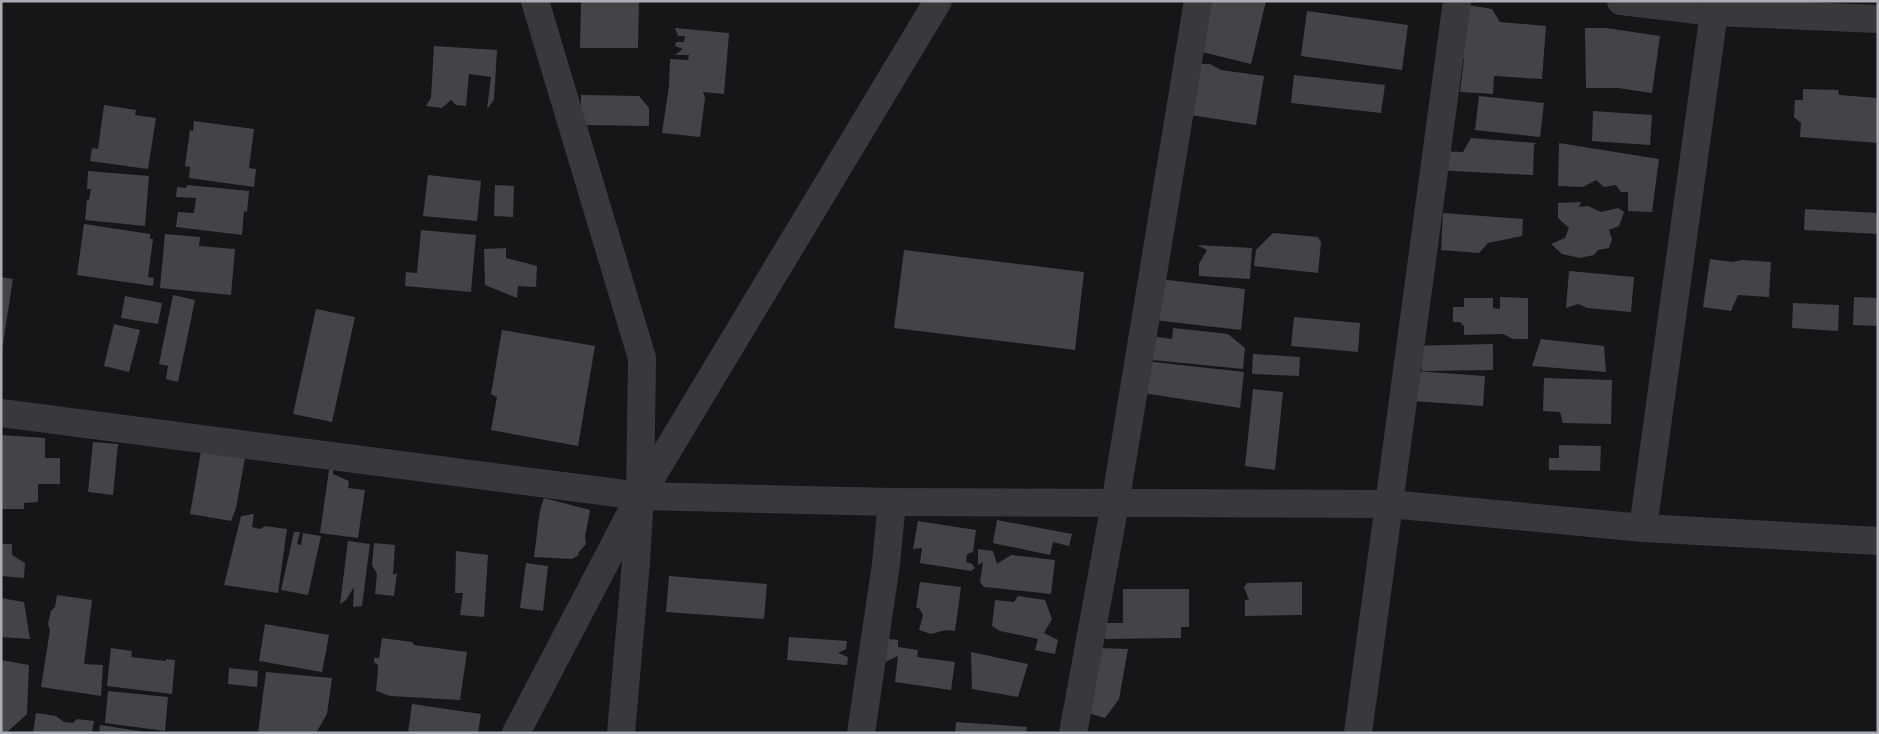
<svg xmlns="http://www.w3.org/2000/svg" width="1879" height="734" font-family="'PT Sans Narrow',sans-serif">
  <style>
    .building { fill: #444348 }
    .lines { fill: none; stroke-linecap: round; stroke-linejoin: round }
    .minor { stroke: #38383d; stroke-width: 28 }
  </style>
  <rect width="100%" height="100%" fill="#161618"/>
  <!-- building -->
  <g class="building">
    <polygon points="581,1 639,2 638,48 580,48"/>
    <polygon points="1197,1 1266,1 1251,64 1186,48"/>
    <polygon points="1468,5 1492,9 1500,22 1546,26 1542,79 1494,76 1493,94 1460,92 1464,59 1457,55"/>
    <polygon points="1307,11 1408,25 1402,70 1301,56"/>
    <polygon points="675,28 729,33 724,94 703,92 705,98 700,137 662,133 669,86 670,59 688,60 689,55 675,55 683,49 675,46 676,42 684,42 685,36 678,36"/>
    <polygon points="1585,28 1606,28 1660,36 1652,93 1618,88 1586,88"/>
    <polygon points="434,46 497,50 494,100 487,109 491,77 469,74 466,106 456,105 451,100 442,108 426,106 431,98"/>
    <polygon points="1189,64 1210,64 1221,70 1264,76 1256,125 1190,115"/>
    <polygon points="1294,75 1385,85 1381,113 1291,103"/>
    <polygon points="1803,89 1838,90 1839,95 1878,98 1878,143 1800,137 1801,123 1794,117 1795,100 1803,100"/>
    <polygon points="581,95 639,96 649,108 649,126 581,125"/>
    <polygon points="1479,96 1544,103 1540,137 1475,130"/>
    <polygon points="104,105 136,110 135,115 156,118 148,169 90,161 92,148 98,149"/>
    <polygon points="1593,111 1652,115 1650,145 1592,141"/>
    <polygon points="194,121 254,129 249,168 256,169 254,187 189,178 190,167 185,166 190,130 193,131"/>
    <polygon points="1471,138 1536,143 1534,145 1533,175 1433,170 1433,151 1463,152"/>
    <polygon points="1559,143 1659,159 1652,212 1628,211 1628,192 1621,192 1616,185 1604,187 1596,180 1583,187 1558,186"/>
    <polygon points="88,171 149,176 145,226 85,220 87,200 89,200 91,189 87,189"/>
    <polygon points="428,175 481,181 477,221 423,216"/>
    <polygon points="187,185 249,191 247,212 244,211 242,235 176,227 178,212 194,213 196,198 176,197 177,187 186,188"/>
    <polygon points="495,185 514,186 513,217 494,216"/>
    <polygon points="1581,202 1579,207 1588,206 1601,212 1618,208 1624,212 1619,226 1609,230 1612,239 1609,248 1598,250 1594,255 1580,258 1562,254 1551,244 1565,238 1569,228 1558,218 1558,203"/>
    <polygon points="1805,209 1878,213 1878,234 1804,230"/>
    <polygon points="1443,213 1523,219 1522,236 1488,243 1479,253 1441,250"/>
    <polygon points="84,224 150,234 150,239 153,239 148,277 154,278 153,286 77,275"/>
    <polygon points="421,230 476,235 471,292 405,286 406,272 417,273"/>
    <polygon points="1273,233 1318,237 1321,242 1318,273 1254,266 1256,250"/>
    <polygon points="165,234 200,237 199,246 235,249 231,295 160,288"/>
    <polygon points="1197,245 1252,248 1250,279 1199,276 1199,264 1207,250"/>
    <polygon points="506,248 506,258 537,266 536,287 518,286 517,298 485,285 484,249"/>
    <polygon points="904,250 1084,272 1075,350 894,328"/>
    <polygon points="1710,259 1733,262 1742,260 1771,262 1769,297 1738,295 1731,311 1703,307"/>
    <polygon points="1569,271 1634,277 1631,312 1588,308 1578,304 1566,308"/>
    <polygon points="1,277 13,279 2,350 1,350"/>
    <polygon points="1159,279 1245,289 1241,330 1154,320"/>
    <polygon points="173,295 195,300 178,382 166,379 168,366 159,364"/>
    <polygon points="125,296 162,303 158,324 121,318"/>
    <polygon points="1500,297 1528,298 1528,339 1513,339 1503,334 1464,335 1464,326 1460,322 1453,322 1453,307 1464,307 1464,298 1493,298 1493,308 1500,309"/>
    <polygon points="1854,297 1878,298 1878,326 1853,325"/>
    <polygon points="1793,303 1839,305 1838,331 1792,328"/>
    <polygon points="316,309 355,317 332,422 293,414"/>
    <polygon points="1294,317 1360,323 1358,352 1291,346"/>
    <polygon points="114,324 140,330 129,372 104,366"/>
    <polygon points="1173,328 1228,334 1245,348 1243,369 1143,359 1145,335 1172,339"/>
    <polygon points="502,330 595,346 578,446 491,430 497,397 491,394"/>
    <polygon points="1541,339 1604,346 1606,372 1532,366"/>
    <polygon points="1493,344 1493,370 1422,371 1422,362 1402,362 1402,346"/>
    <polygon points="1253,354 1300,357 1299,376 1252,374"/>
    <polygon points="1145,361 1244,372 1240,408 1143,393"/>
    <polygon points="1401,370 1485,376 1483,406 1399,400"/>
    <polygon points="1544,378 1612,380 1611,424 1563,423 1560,412 1543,411"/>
    <polygon points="1253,389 1283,392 1275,470 1245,466"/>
    <polygon points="1,435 45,438 45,458 60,458 60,484 38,484 38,502 24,503 24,509 1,509"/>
    <polygon points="93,442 118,444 113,495 88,492"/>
    <polygon points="1559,445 1601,446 1600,471 1549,470 1549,458 1559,458"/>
    <polygon points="201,451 245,458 236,508 231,521 190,514"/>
    <polygon points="333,467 333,474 349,481 348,488 365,490 358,538 320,533 329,470"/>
    <polygon points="544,498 590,510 585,537 586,544 578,553 579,555 572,559 534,557 540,510"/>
    <polygon points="254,514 252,527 260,529 265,526 287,529 278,593 224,585 241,516"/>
    <polygon points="997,520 1072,534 1069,546 1053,542 1050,555 993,543"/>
    <polygon points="918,521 976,530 973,552 967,554 966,562 972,564 975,568 971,571 920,563 922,548 913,549"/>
    <polygon points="294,532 300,532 297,544 301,545 303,533 321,536 308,595 281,590"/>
    <polygon points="348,541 370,544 362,606 353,607 354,587 346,600 340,604"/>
    <polygon points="374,543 395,545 393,575 397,573 394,596 375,594 377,574 372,565"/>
    <polygon points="2,544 12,544 12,555 25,563 24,578 1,576"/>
    <polygon points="978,549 993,551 997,564 1011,555 1055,560 1051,594 984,587 980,582 983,562 978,565"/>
    <polygon points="456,551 488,555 484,617 460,615 463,593 455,593"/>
    <polygon points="526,563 548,566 543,611 520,608"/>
    <polygon points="669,576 767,584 764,619 666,612"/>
    <polygon points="920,582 961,587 955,631 946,630 931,634 919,630 923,615 919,608 916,608"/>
    <polygon points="1302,582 1302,615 1245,616 1245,600 1249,600 1244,587 1247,583"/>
    <polygon points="1123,589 1189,589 1189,627 1181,627 1181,638 1105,639 1105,623 1123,623"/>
    <polygon points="57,595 92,600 84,664 103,665 101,696 41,687 50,630 48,624 51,611 55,607"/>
    <polygon points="1018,596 1045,600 1052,619 1044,633 1058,640 1055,654 1035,650 1038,639 1000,631 992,626 995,600 1014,602"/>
    <polygon points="1,598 24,602 30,639 1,637"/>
    <polygon points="265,624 329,635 322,672 259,661"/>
    <polygon points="789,637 847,641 846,649 838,653 848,657 847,665 787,660"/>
    <polygon points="382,638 412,642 414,645 467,652 460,700 390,696 376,691 378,669 378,665 374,662 374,658 379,658"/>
    <polygon points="888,639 898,640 898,647 918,650 917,657 955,662 951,690 895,682 898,656 885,662"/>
    <polygon points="111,648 132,651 131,657 166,661 166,659 175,660 172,694 107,686"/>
    <polygon points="1098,648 1128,649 1119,699 1105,718 1088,713"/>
    <polygon points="971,652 1028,664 1018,697 972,689"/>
    <polygon points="1,660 29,665 27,714 6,733 1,733"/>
    <polygon points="229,668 258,671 257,687 228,684"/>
    <polygon points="266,672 332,678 327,714 316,733 258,733"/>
    <polygon points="108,691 168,697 165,731 105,723"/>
    <polygon points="412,704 481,714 478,733 408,733"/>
    <polygon points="36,713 56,716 64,722 73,723 77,719 94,721 92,733 33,733"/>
    <polygon points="956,722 1027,727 1026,733 955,733"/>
    <polygon points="100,725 146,732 146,733 99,733"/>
  </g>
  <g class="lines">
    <!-- minor -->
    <g class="minor">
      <polyline points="535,1 642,358 640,496 636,562 621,733"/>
      <polyline points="1621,1 1714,12 1878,19"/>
      <polyline points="1714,12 1643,528 1878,541"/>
      <polyline points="1,413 640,496 892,502 1390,504 1643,528"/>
      <polyline points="516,733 640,496 938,1"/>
      <polyline points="861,733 886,564 892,502"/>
      <polyline points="1073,733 1115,504 1198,1"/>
      <polyline points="1358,733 1457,1"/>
    </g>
  </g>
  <!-- border -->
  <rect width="1879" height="734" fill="none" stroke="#aaadb7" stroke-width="5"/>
</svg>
